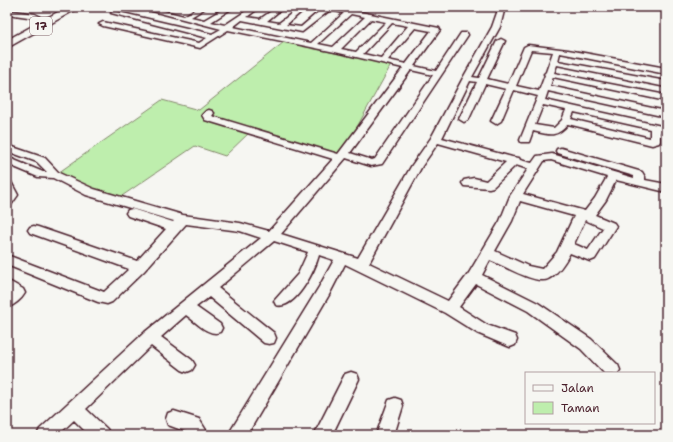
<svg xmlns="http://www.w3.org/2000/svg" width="673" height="442" font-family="'Shantell Sans',sans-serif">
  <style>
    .green { fill: #beeead; stroke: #84866c }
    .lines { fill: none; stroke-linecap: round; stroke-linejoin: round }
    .minor-casing { stroke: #4a1f2b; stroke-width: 3 }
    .highway-casing { stroke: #4a1f2b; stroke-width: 3 }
    .minor { fill: #f6f6f2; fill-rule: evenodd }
    .highway { fill: #f6f6f2; fill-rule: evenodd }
    .labels { text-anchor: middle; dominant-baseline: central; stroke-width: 4; stroke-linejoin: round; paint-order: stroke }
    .shield { fill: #f6f6f2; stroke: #7e6067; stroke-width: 1 }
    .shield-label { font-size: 11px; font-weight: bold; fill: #4a1f2b }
  </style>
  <rect width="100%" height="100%" fill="#f6f6f2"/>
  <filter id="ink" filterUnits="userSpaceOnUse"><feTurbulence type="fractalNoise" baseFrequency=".025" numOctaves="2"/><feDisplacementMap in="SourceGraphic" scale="8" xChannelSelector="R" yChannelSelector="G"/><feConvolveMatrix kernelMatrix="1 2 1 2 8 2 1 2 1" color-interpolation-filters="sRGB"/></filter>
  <g filter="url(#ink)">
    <!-- green -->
    <polygon class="green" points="284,42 391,65 340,158 251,131 225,156 195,146 116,200 55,175 162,100 199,110"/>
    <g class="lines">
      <!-- minor casing -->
      <g class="minor-casing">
        <g id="minor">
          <path d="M137 7H149L184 16 199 7H207L191 17 204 20 226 7H234L211 22 225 25 252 7H260L247 17 260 19 277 7H284L267 21 279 23 300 7H307L286 25 301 27 323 8V7H336L439 28 440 30 414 66 436 71 461 33H467L468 35 382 164 371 166 346 158 281 234 358 258 412 165 431 138 463 78 492 27 499 7H505L500 27 472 77 479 78 497 41 501 39 505 41 487 79 508 84 524 47 528 45 568 50 666 68V74L560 53 558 61 666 81V87L557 65 554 73 666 95V101L553 77 550 86 666 111V117L548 91 545 100 666 127V133L660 132V141L659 143 652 145 568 124C556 138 550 135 533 131L529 142H521L520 140 538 96 514 90 501 121 496 124 491 121 506 89 485 84 469 119 464 122 459 119 477 82 470 81 442 138 512 157 519 158 520 160 532 163 537 156 552 154 634 178V176L557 153 556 151 557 149 561 148 642 172 645 177V180L666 184V192L616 180 606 200 595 215 614 223 616 226 595 259 590 261 570 253C565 262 558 274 548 279 537 285 502 265 490 260L482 275 538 303 591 339 618 365 620 370 618 373H604L581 349 528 311 476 284 459 307 487 325 515 335 517 340 515 345 510 347 477 333 445 313 345 264 329 295 247 435H228L319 287 334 260 319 255C315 270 295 311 276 305L274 301 298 274 308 252 274 241 218 288 274 333 276 338 274 343 269 344 264 343 209 297 196 307 220 324 222 328 220 332C209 337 196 322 186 315L161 337 192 360 195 365 192 370 187 372 182 370 151 346 86 409 107 429 110 435H89L74 420 58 435H37L40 429 145 332 261 238 240 231 186 224 144 271 112 302 107 304 98 302 7 265V255L104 292 129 269 30 233 28 230 30 227 34 226 38 227 137 261 166 229 128 216 126 213 128 210 132 209 173 222 174 221 86 195 53 178 38 177 7 164V157L43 172H47L37 162 7 151V145L45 158 59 173 94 189 183 215 240 223 269 231 333 159 205 120 202 115 206 111 209 110 212 111 214 113 212 116 338 154 403 68 335 52 228 30 200 48 103 26 99 24 103 22 199 43 207 38 111 13 114 11 212 34 221 29ZM330 10 344 13 311 43 233 27 242 20 302 32ZM351 14 365 17 333 47 318 44ZM371 19 386 22 356 52 341 49ZM392 23 408 26 381 58 363 54ZM415 28 431 31 406 64 388 60ZM531 50 553 52 546 72 544 74 545 75 539 91 516 86ZM411 70 433 75 375 159 372 160 350 153ZM543 105 566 110 562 120 554 128 535 125ZM574 112 650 129V138L571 119ZM438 143 506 162 486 181 474 178 464 180 462 183 464 186 489 188 493 187 516 165 528 169 510 196 500 221 469 273 448 301 369 263 422 166ZM551 160 607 177 595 198 585 211 523 194 544 161ZM520 201 574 216 557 252 542 269 528 266 495 251 512 221ZM585 220 603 228 588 250 574 244Z"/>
          <polygon points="7,10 35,14 39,16 35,18 7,14"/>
          <polygon points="7,181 11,182 18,195 11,205 7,206"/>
          <path d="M7 280 23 289 25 293C21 300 14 305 7 308Z"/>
          <polygon points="351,372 357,374 359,379 332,435 314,435 345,374"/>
          <polygon points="395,398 401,400 403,406 394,435 376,435 389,400"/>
          <polygon points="174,411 199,419 209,435 190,435 187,432 168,425 166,419 168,413"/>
        </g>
      </g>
      <!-- highway casing -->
      <g class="highway-casing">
        <polygon id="highway" points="67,7 80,7 7,48 7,40"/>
      </g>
      <!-- minor -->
      <use href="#minor" class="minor"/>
      <!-- highway -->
      <use href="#highway" class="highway"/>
    </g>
  </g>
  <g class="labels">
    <!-- shield labels -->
    <rect class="shield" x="30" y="17" width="22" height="18" rx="3"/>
    <g class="shield-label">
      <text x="41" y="26">17</text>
    </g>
  </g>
  <!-- margin -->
  <rect width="673" height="442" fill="none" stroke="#f6f6f2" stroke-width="24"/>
  <rect x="12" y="12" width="649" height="418" fill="none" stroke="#4a1f2b" stroke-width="1.5" filter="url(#ink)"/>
  <!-- legend -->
  <rect x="525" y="372" width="130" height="52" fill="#f6f6f2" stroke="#b1a0a2"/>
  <rect x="533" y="385" width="20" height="6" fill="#f6f6f2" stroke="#b1a0a2"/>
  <text x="561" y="392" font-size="12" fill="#4a1f2b">Jalan</text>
  <rect x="533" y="402" width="20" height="12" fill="#beeead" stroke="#b1a0a2"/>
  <text x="561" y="412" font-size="12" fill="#4a1f2b">Taman</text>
</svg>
